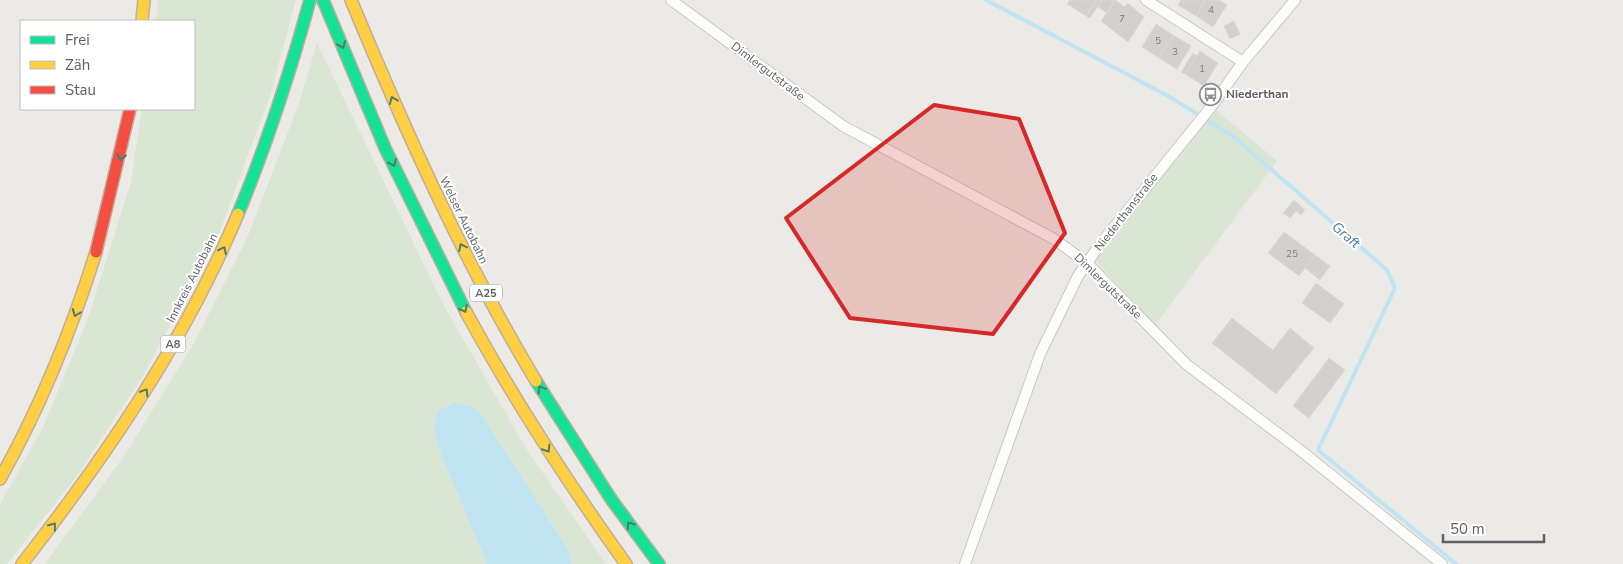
<svg xmlns="http://www.w3.org/2000/svg" width="1623" height="564" viewBox="0 0 1623 564" font-family="'Nunito Sans',sans-serif">
<style>
.green{fill:#d9e6d4}
.water{fill:#c0e4f2}
.lines{fill:none;stroke-linecap:round;stroke-linejoin:round}
.stream{stroke:#c0e4f2;stroke-width:4}
.building{fill:#d3d1d0;stroke:#dbd9d6}
.street-casing{stroke:#c8c8c7;stroke-width:12}
.fast-casing{stroke:#c0ae98;stroke-width:14}
.slow-casing{stroke:#c0ae98;stroke-width:14}
.jam-casing{stroke:#c0ae98;stroke-width:14}
.street{stroke:#fcfcfb;stroke-width:10}
.fast{stroke:#16e098;stroke-width:11}
.slow{stroke:#ffcf43;stroke-width:11}
.jam{stroke:#f24e42;stroke-width:11}
.oneway{stroke:#4f7a6e}
.marked{fill:#d62828;fill-opacity:0.2;stroke:#d62828;stroke-width:4;stroke-linejoin:round}
.labels{text-anchor:middle;dominant-baseline:central;stroke-width:4;stroke-linejoin:round;paint-order:stroke}
.number-label{font-size:10px;fill:#7c7e80}
.shield{fill:#fff;stroke:#8e9092;stroke-width:1}
.shield-label{font-size:11px;font-weight:bold;fill:#5d6164}
.street-label{font-size:12px;fill:#5d6164;stroke:#fff}
.poi-label{font-size:12px;font-weight:bold;fill:#5d6164;stroke:#fff;text-anchor:start}
.water-label{font-size:14px;font-style:italic;fill:#447897;stroke:#fff}
</style>
<rect width="100%" height="100%" fill="#eceae7"/>
<path class="green" d="M158 0H296L270 96 217 239 141 379 74 480 7 564H0V504L43 427 88 318 131 182 142 109H194V21H156Z
M317 43 443 304 527 450 606 564H571L568 549 481 414 443 459 487 564H45L124 456 193 345 247 238 298 106Z
M1215 109 1277 161 1155 325 1095 260Z"/>
<path class="water" d="M454 403 471 406 481 414 568 549 571 564H487L443 459 434 431 438 411Z"/>
<g class="lines">
<path class="stream" d="M986 0 1170 97 1234 137 1387 270 1395 288 1318 450 1456 564"/>
</g>
<path class="building" d="M1070 0H1096L1086 16 1067 4Z
M1096 0H1102L1090 18 1086 16Z
M1102 0H1115L1107 13 1098 7Z
M1115 0 1125 7 1128 3 1144 17 1128 42 1101 21Z
M1181 0H1205L1196 16 1178 5Z
M1205 0H1219L1227 5 1213 27 1196 16Z
M1234 21 1240 34 1230 39 1224 26Z
M1156 24 1173 35 1159 58 1142 47Z
M1173 35 1191 46 1177 69 1159 58Z
M1200 51 1218 63 1204 86 1185 74Z
M1193 53 1197 56 1185 74 1181 72Z
M1294 200 1305 210 1301 215 1296 211 1290 218 1283 213Z
M1284 232 1315 255 1299 276 1268 253Z
M1315 255 1330 266 1320 280 1305 268Z
M1316 283 1344 304 1330 323 1302 303Z
M1232 318 1273 350 1290 328 1314 348 1276 394 1212 343Z
M1329 358 1345 370 1309 418 1293 406Z"/>
<g class="lines">
<defs>
<path id="street" d="M671 0 843 126 1054 239 1087 263 1186 364 1300 450 1442 564
M1146 0 1243 62
M965 564 1040 354 1078 276 1098 247 1211 107 1243 62 1295 0"/>
<path id="fast" d="M323 0 385 148 466 312
M238 214C267 144 290 73 310 0
M536 381 611 499 659 564"/>
<path id="slow" d="M351 0C405 130 463 260 536 381
M142 21 144 0
M466 312C514 400 568 483 626 564
M0 479C41 406 71 332 96 252
M22 564C106 456 185 341 238 214"/>
<path id="jam" d="M96 252 130 109"/>
</defs>
<use href="#street" class="street-casing"/>
<use href="#fast" class="fast-casing"/>
<use href="#slow" class="slow-casing"/>
<use href="#jam" class="jam-casing"/>
<use href="#street" class="street"/>
<use href="#fast" class="fast"/>
<use href="#slow" class="slow"/>
<use href="#jam" class="jam"/>
</g>
<defs><path id="oneway-chevron" d="M-2-3.5L2.5 0L-2 3.5" fill="none" stroke-width="1.6" stroke-linecap="round" stroke-linejoin="round" transform="scale(1.25)"/></defs>
<g class="oneway">
<use href="#oneway-chevron" transform="translate(342 45) rotate(68)"/>
<use href="#oneway-chevron" transform="translate(393 100) rotate(-113)"/>
<use href="#oneway-chevron" transform="translate(121 157) rotate(101)"/>
<use href="#oneway-chevron" transform="translate(393 163) rotate(66)"/>
<use href="#oneway-chevron" transform="translate(462 247) rotate(-116)"/>
<use href="#oneway-chevron" transform="translate(223 250) rotate(-64)"/>
<use href="#oneway-chevron" transform="translate(464 309) rotate(62)"/>
<use href="#oneway-chevron" transform="translate(76 313) rotate(111)"/>
<use href="#oneway-chevron" transform="translate(541 389) rotate(-121)"/>
<use href="#oneway-chevron" transform="translate(145 392) rotate(-58)"/>
<use href="#oneway-chevron" transform="translate(547 449) rotate(58)"/>
<use href="#oneway-chevron" transform="translate(630 525) rotate(-125)"/>
<use href="#oneway-chevron" transform="translate(53 526) rotate(-52)"/>
</g>
<path class="marked" d="M934 105 1019 119 1065 233 993 334 850 318 786 218Z"/>
<defs>
<symbol id="bus-ring" viewBox="-11 -11 22 22"><circle r="9.5" fill="#fff" stroke="#8f9192" stroke-width="1.5"/><path d="M-5-6H5V4H4V6H2V4H-2V6H-4V4H-5ZM-3.5-4V0h7V-4ZM-3.5 1.2v1.5H-2V1.2ZM2 1.2v1.5H3.5V1.2Z" fill="#8f9192"/></symbol>
</defs>
<g fill-rule="evenodd">
<use href="#bus-ring" x="1198" y="82" width="25" height="25"/>
</g>
<g class="labels">
<g class="number-label">
<text x="1211" y="10">4</text>
<text x="1122" y="19">7</text>
<text x="1158" y="41">5</text>
<text x="1175" y="52">3</text>
<text x="1202" y="69">1</text>
<text x="1292" y="254">25</text>
</g>
<g class="shield">
<rect x="470" y="284.5" width="32" height="17" rx="4"/>
<rect x="160.5" y="335.5" width="25" height="17" rx="4"/>
</g>
<g class="shield-label">
<text x="486" y="293">A25</text>
<text x="173" y="344">A8</text>
</g>
<g class="street-label">
<text transform="translate(768 71) rotate(37)">Dimlergutstraße</text>
<text transform="translate(1126 212) rotate(-52)">Niederthanstraße</text>
<text transform="translate(464 220) rotate(64)">Welser Autobahn</text>
<text transform="translate(192 278) rotate(-63)">Innkreis Autobahn</text>
<text transform="translate(1108 286) rotate(44)">Dimlergutstraße</text>
</g>
<g class="poi-label">
<text x="1226" y="94">Niederthan</text>
</g>
<g class="water-label">
<text transform="translate(1346 235) rotate(41)">Graft</text>
</g>
</g>
<rect x="20" y="20" width="175" height="90" fill="#ffffff" stroke="#bec0c1"/>
<rect x="30" y="36" width="25" height="8" fill="#16e098" stroke="#bec0c1"/>
<text x="65" y="45" font-size="15" fill="#5d6164">Frei</text>
<rect x="30" y="61" width="25" height="8" fill="#ffcf43" stroke="#bec0c1"/>
<text x="65" y="70" font-size="15" fill="#5d6164">Zäh</text>
<rect x="30" y="86" width="25" height="8" fill="#f24e42" stroke="#bec0c1"/>
<text x="65" y="95" font-size="15" fill="#5d6164">Stau</text>
<path d="M1443 534v8h101v-8" fill="none" stroke="#5d6164" stroke-width="2.5"/>
<text x="1450" y="534" font-size="15" fill="#5d6164" stroke="#ffffff" stroke-width="4" paint-order="stroke">50 m</text>
</svg>
